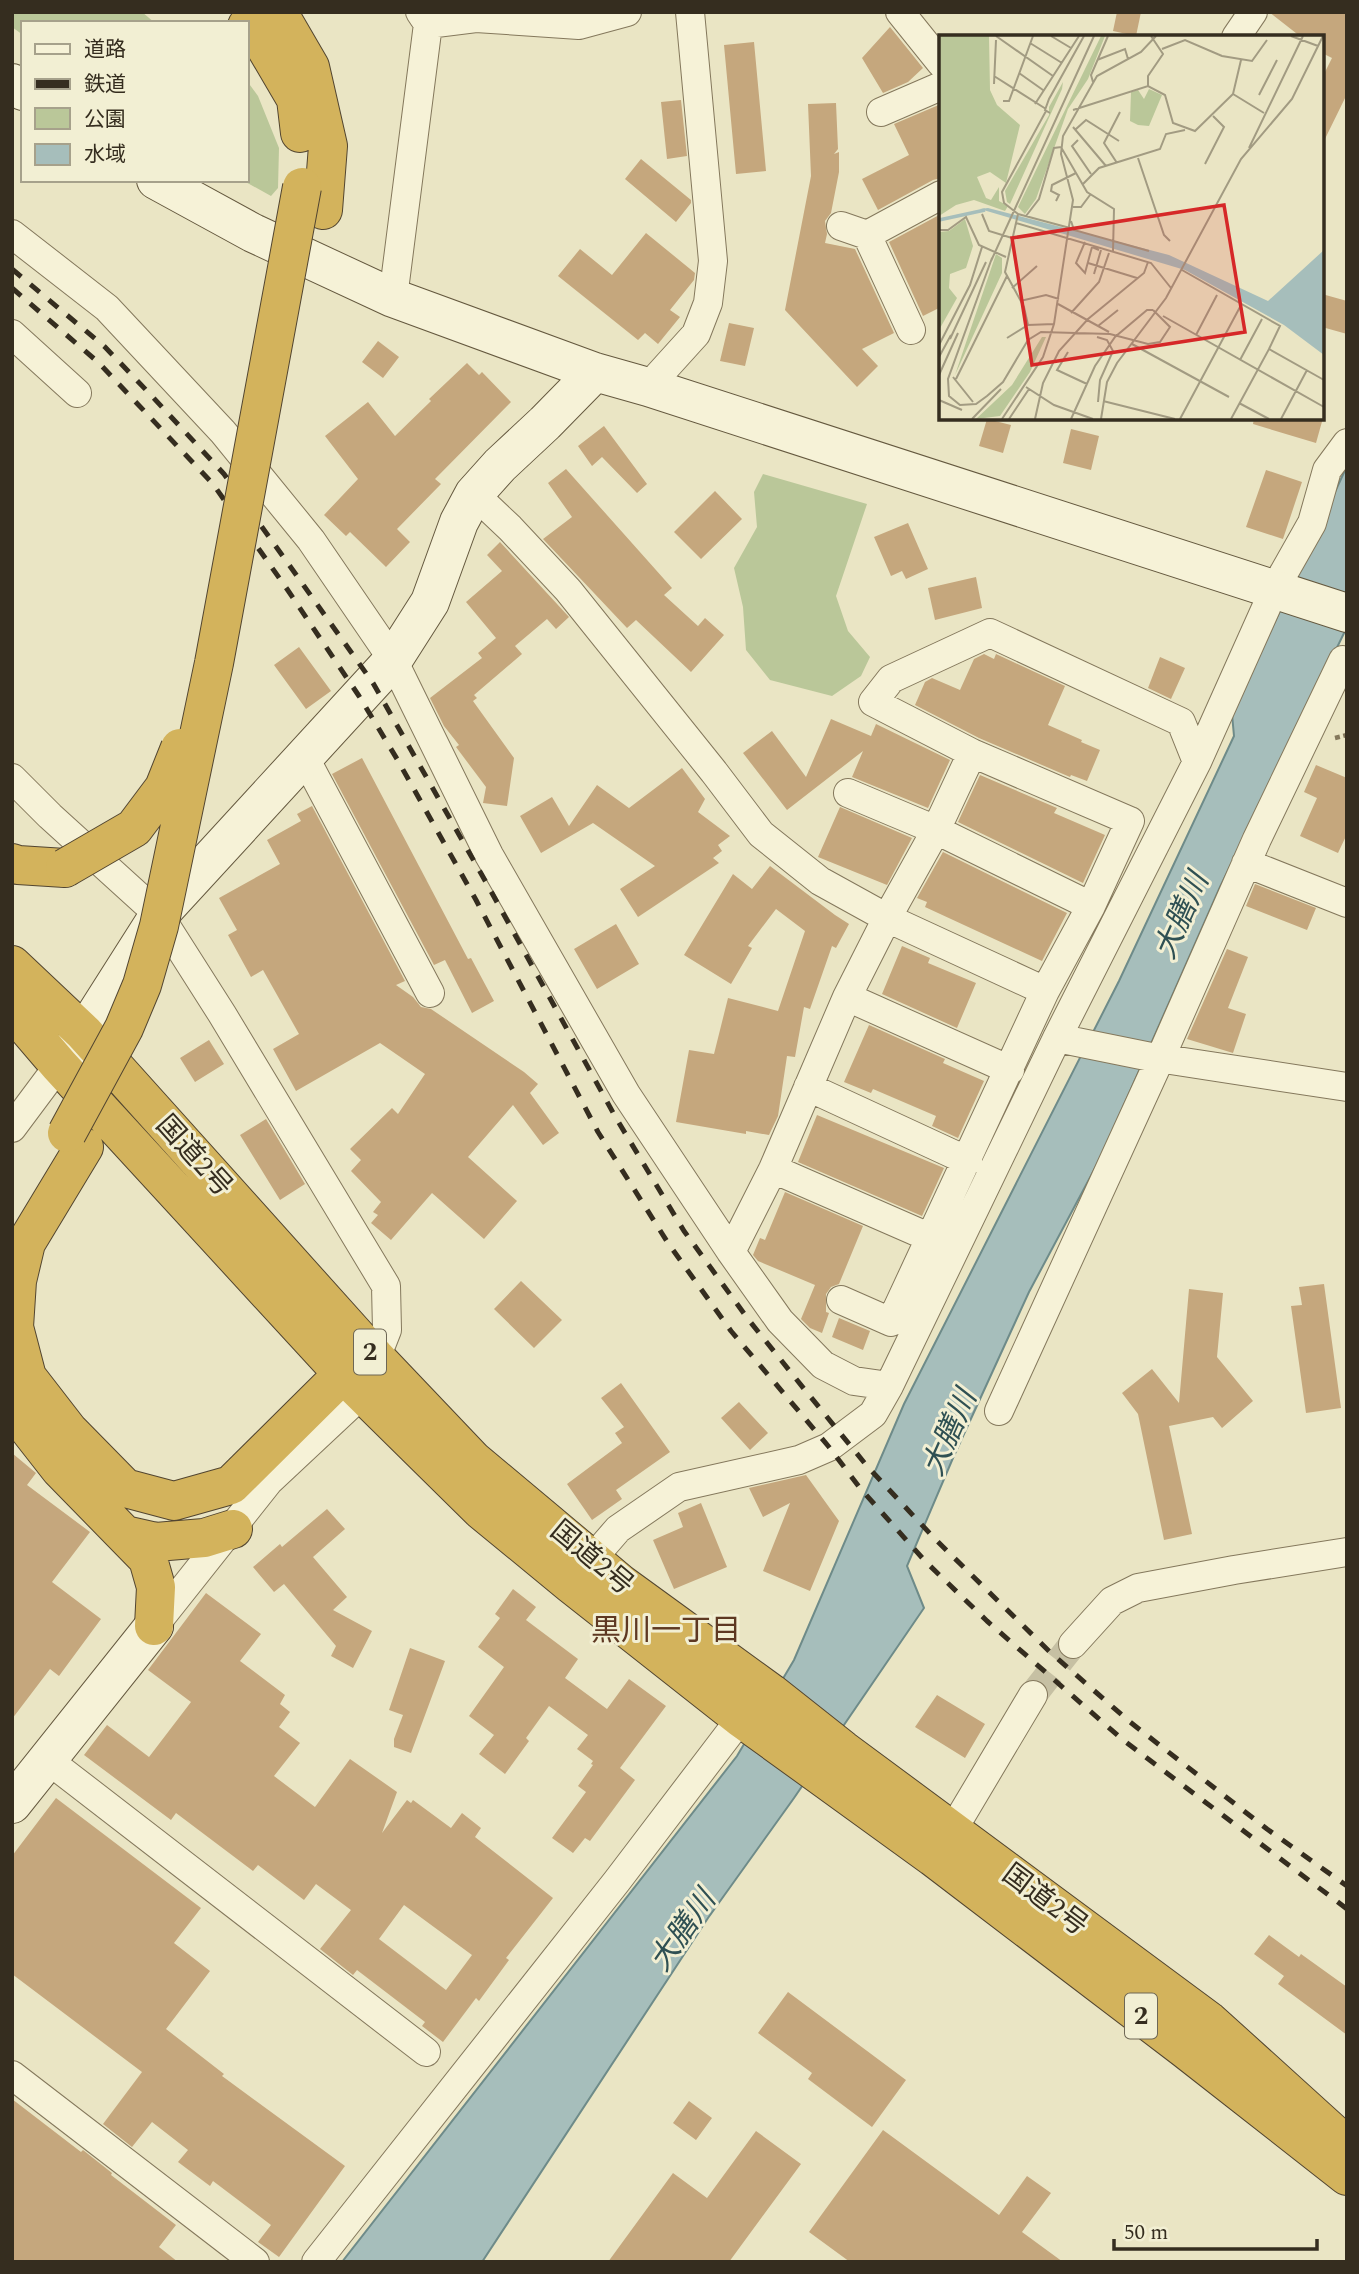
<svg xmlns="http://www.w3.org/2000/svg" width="1359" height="2274" viewBox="0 0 1359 2274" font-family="Spectral,'Noto Sans JP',serif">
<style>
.green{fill:#bac799}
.water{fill:#a6bebb;stroke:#6e8b89;stroke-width:2}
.building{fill:#c5a77d;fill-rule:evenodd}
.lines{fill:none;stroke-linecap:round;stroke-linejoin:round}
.street-tunnel{stroke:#c6c0a3;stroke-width:28;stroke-dasharray:28 14;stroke-linecap:butt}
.street-casing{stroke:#84785c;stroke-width:30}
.secondary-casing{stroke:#65593f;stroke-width:40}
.highway-casing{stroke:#524530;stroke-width:40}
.path{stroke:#84785c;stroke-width:4.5;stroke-dasharray:5 3.5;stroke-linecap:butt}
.street{stroke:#f6f2d7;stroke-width:28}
.secondary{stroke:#f6f2d7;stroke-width:38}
.highway{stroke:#d3b35c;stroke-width:38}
.rail{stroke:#352d1f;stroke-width:5;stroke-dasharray:12 12;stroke-linecap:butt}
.highway-bridge-casing{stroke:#524530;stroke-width:40;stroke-linecap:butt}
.highway-bridge{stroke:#d3b35c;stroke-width:38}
.labels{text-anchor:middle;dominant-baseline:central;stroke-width:6;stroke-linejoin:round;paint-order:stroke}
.shield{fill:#f2efd3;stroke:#6e6755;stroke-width:2}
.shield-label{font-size:26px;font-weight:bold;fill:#352d1f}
.street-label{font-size:28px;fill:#352d1f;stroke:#f2efd3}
.water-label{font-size:30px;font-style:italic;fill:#2f5053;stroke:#f2efd3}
.neighbourhood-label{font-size:30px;fill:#5e3822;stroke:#f2efd3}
.inset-river{fill:none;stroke:#a6bebb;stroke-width:3.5}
.inset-road{fill:none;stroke:#a29b82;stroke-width:2}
.view{fill:#d62828;fill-opacity:0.15;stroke:#d62828;stroke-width:3.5}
.inset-edge{fill:none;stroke:#352d1f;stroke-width:3.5}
</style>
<rect width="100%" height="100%" fill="#eae5c4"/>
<path class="green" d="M12 12H142L155 23H23V35L12 27Z
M247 81 258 96 279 148 278 188 271 196 242 180H247Z
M763 474 867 504 836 596 848 631 870 657 861 676 832 696 770 680 746 650 743 607 734 568 757 527 754 492Z"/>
<path class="water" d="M1347 466V627L1220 887 1102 1155 1029 1292 953 1458 907 1566 924 1608 794 1798 708 1918 482 2262H342L737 1756 794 1660 904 1404 1119 981 1234 736 1232 714Z"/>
<path class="building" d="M1117 12H1141L1136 36 1113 31Z
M1269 12H1347V94L1322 145V78L1332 58 1322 53V37H1301Z
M890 27 923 68 908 82 883 93 862 58Z
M754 42 766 171 736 174 724 45Z
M681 100 687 156 667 159 661 102Z
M836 103 838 149 834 154 839 152V172L831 213 825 221 827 234 825 243 855 249 894 333 862 349 878 366 857 387 785 310 811 176 808 104Z
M941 104V178L933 180 878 210 862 179 909 155 894 124Z
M641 159 691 200V203L676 222 625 179Z
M941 214V307L923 316 889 242Z
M646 233 695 273 694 280 670 310 680 317 658 344 645 333 638 340 558 276 580 249 612 275Z
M1322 294 1347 301V334L1322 327Z
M729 323 754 328 745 366 720 361Z
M378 341 399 357 383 378 362 362Z
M467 363 479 375 482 372 511 402 435 479 441 484 397 529 410 542 386 567 350 532 346 536 324 515 358 479 325 436 368 402 395 436 431 401 429 399Z
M1254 418H1323L1316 443 1253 424Z
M987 419 1011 425 1003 453 979 446Z
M604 426 647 484 637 493 602 457 592 466 578 446Z
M1071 429 1099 436 1091 470 1063 463Z
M566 469 672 588 664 595 698 626 705 618 724 635 691 672 636 620 627 628 543 539 572 517 548 483Z
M1266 470 1302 482 1283 539 1246 527Z
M715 491 742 519 701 559 674 532Z
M908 523 928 569 906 579 902 571 891 576 874 537Z
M500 542 569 617 556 629 547 619 515 646 522 654 474 695 477 698 473 701 514 758 507 806 483 803 486 787 456 747 459 745 444 726 430 698 482 658 478 653 496 638 466 602 502 571 487 555Z
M976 577 982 608 935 620 928 588Z
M299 647 331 691 306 709 274 665Z
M984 654 994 659 996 654 1065 686 1048 725 1082 740 1081 742 1100 750 1087 781 1071 775 1070 777 979 738 915 705 925 682 932 678 960 690 974 659Z
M1160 657 1185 668 1171 699 1148 688Z
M831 719 871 736 876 724 950 760 928 808 852 777 863 751 787 810 743 753 772 731 806 777Z
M362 758 468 959 471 958 494 1001 472 1013 445 960 434 965 332 774Z
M1316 765 1347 778V834L1338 853 1300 836 1317 798 1304 792Z
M682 768 705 799 698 812 730 836 718 845 722 851 713 858 719 863 638 917 620 889 655 866 593 823 541 853 520 816 552 797 569 826 597 785 629 808Z
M980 775 1057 808 1054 813 1105 835 1083 883 958 822Z
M312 806 405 981 396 985 413 997 421 1007 431 1009 524 1072 538 1084 530 1093 559 1133 543 1145 513 1105 468 1157 517 1201 484 1239 432 1193 391 1240 371 1223 378 1215 373 1212 381 1202 351 1171 361 1160 350 1149 392 1108 398 1114 425 1074 380 1043 296 1091 273 1049 299 1034 263 970 251 977 228 935 237 930 219 898 280 864 267 840 301 821 297 814Z
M840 807 912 838 887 885 818 857Z
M943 852 1067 913 1042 961 925 907 927 902 917 898Z
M770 866 835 915 849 924 836 948 832 946 810 1009 804 1007 795 1057 787 1056 778 1116 769 1135 746 1131V1134L676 1122 689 1050 714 1054 728 998 778 1011 805 931 776 909 748 946 752 948 731 984 684 955 733 874 752 889Z
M1255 884 1316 908 1307 930 1246 906Z
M616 924 639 964 597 989 574 949Z
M902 946 930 958 928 963 976 983 957 1028 882 994Z
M1227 949 1248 957 1228 1008 1246 1014 1233 1053 1187 1039Z
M869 1025 945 1059 943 1063 984 1081 958 1138 932 1126 936 1116 873 1089 871 1093 844 1082Z
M209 1040 224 1064 195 1082 180 1058Z
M817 1115 944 1168 922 1216 798 1162Z
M266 1119 305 1184 280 1200 240 1135Z
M785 1192 863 1226 839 1284 831 1287 826 1294V1312L829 1313 822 1333 810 1328 801 1319 815 1285 758 1261 753 1255 760 1238 765 1240Z
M521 1281 562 1320 534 1348 494 1309Z
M1324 1284 1341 1408 1306 1413 1291 1306 1302 1305 1299 1287Z
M1189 1289 1223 1293 1217 1357 1253 1401 1222 1428 1213 1417 1169 1426 1192 1534 1164 1540 1138 1414 1122 1393 1152 1369 1179 1403Z
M839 1318 870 1331 863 1350 832 1337Z
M621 1383 670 1452 616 1490 622 1499 592 1520 567 1484 622 1443 615 1433 624 1427 601 1398Z
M739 1402 768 1433 750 1450 721 1418Z
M12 1453 36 1473 27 1485 90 1532 52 1582 101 1619 59 1676 50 1669 12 1719Z
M806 1475 839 1521 810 1591 763 1571 790 1503 763 1517 749 1488Z
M701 1503 727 1567 674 1589 653 1540 683 1527 678 1513Z
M327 1509 345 1529 313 1557 347 1597 333 1610 372 1631 353 1668 331 1656 336 1646 284 1584 274 1592 253 1567 280 1544 282 1547Z
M513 1589 536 1607 526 1620 578 1659 565 1678 607 1709 629 1679 666 1706 620 1768 635 1780 590 1841 585 1838 573 1853 552 1838 586 1792 578 1786 593 1765 591 1764 593 1761 577 1749 588 1735 549 1706 526 1738 529 1741 505 1774 479 1754 494 1735 469 1716 504 1667 478 1647 500 1618 495 1614Z
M206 1593 261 1634 240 1661 285 1695 280 1704 290 1712 279 1727 300 1743 274 1776 315 1807 350 1759 397 1792 382 1833 407 1800 411 1803 413 1800 451 1828 462 1813 481 1828 475 1837 553 1898 506 1958 509 1960 479 2001 476 1998 443 2042 422 2026 425 2022 357 1970 353 1975 320 1949 351 1910 316 1884 304 1900 258 1865 253 1871 176 1813 171 1820 84 1755 107 1725 149 1757 191 1702 148 1670ZM404 1905 472 1955 446 1990 379 1939Z
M410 1648 445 1661 411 1753 394 1747V1739L403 1715 389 1710Z
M937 1695 985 1724 965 1758 915 1727Z
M56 1798 201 1908 174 1943 210 1971 166 2029 224 2074 222 2076 345 2166 279 2257 258 2242 271 2225 213 2181 210 2186 178 2162 188 2150 152 2122 132 2147 103 2124 142 2072 12 1974V1856Z
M1269 1935 1299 1957 1301 1954 1347 1987V2035L1278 1984 1284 1976 1254 1954Z
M788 1992 906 2080 872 2127 808 2079 812 2073 758 2033Z
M12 2099 81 2152 83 2150 112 2173 111 2175 176 2225 159 2247 178 2262H12Z
M689 2101 712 2118 696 2140 673 2123Z
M883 2130 999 2215 1027 2176 1051 2193 1022 2232 1063 2262H850L809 2232Z
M756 2131 801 2164 729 2262H608L673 2173 707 2198Z"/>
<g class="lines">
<path class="street-tunnel" d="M1033 1695 1073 1644"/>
<defs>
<path id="street" d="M900 12 941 63
M428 24 476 18 579 25 627 12
M1236 37 1253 12
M881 112 941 86
M841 226 867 235 941 195
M12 234 107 308 223 432 311 540 393 660 489 855 626 1094 731 1252 780 1321 823 1365 854 1381 889 1386
M867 235 911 330
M393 298 428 24 420 12
M12 334 77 393
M648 387 696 334 708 303 713 261 690 12
M474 494 510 528 568 590 714 772 761 834 820 881 887 918 1045 991
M305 758 430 993
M12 778 50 816 159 915 222 1014 386 1286 387 1330 362 1394 269 1481 154 1626
M848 793 936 830 1091 906
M1246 863 1347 903
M847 997 1010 1070
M1057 1038 1151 1057 1347 1087
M808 1087 968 1161
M12 1128 59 1065
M773 1169 931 1238
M731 1252 773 1169 847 997 887 918 936 830 972 753
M841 1300 891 1322 1045 991 1091 906 1130 821 972 753 873 702 891 679 990 633 1181 722 1197 762
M999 1411 1160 1059 1257 839 1343 660 1347 661
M579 1574 618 1529 679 1487 799 1460 829 1447 873 1414 889 1386 1057 1038 1197 762 1274 590 1312 523 1327 470 1347 443
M1073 1644 1112 1601 1138 1588 1234 1570 1347 1552
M48 1760 426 2052
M941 1846 952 1831 1033 1695
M12 2075 255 2262
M316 2262 617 1881 741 1718"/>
<path id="secondary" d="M12 83 23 91
M156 180 253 233 393 298 595 372 648 387 1347 613
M64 1059 84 1033 159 915 393 660 430 602 459 522 474 494 500 465 545 423 595 372
M12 1804 154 1626"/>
<path id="highway" d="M278 12 310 67 328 146 323 210
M247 26 256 31 296 99 300 133
M12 863 18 865 65 868
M12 965 84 1033 375 1357 473 1460 621 1584 771 1693 843 1750 1209 2021 1347 2146
M12 1010 59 1065 343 1374 481 1510 571 1584 741 1718 933 1857 1185 2049 1347 2176
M84 1147 26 1243 17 1281 14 1327 27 1377 68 1430 125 1488 174 1501 231 1485 343 1374 366 1362
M12 1405 17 1414 60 1469 148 1559 156 1587 154 1626
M125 1535 156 1542 204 1538 233 1529"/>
</defs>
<use href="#street" class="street-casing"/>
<use href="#secondary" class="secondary-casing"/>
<use href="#highway" class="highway-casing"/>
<path class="path" d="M1335 738 1347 735"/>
<use href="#street" class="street"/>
<use href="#secondary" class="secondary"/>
<use href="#highway" class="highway"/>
<path class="rail" d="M12 269 105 347 149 393 224 474 292 569 373 683 487 884 616 1118 684 1231 748 1319 805 1390 867 1466 935 1539 1051 1653 1130 1722 1267 1829 1347 1886
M12 288 99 363 213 484 287 589 359 696 397 759 476 900 598 1132 668 1243 731 1331 829 1447 860 1488 925 1561 987 1621 1123 1740 1347 1909"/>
<defs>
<path id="highway-bridge" d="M65 868 134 828 164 788 180 748
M67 1133 124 1028 142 985 159 926 214 663 302 187"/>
</defs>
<use href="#highway-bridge" class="highway-bridge-casing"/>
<use href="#highway-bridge" class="highway-bridge"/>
</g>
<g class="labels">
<g class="shield">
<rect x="354" y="1329.5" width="32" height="45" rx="5"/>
<rect x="1125" y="1993.5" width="32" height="45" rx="5"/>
</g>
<g class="shield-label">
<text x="370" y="1352">2</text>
<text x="1141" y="2016">2</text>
</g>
<g class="street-label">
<text transform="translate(194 1156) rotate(48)">国道2号</text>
<text transform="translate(592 1558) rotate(40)">国道2号</text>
<text transform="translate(1045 1900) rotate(37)">国道2号</text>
</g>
<g class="water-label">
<text transform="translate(1182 916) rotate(-66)">大膳川</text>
<text transform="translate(950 1433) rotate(-66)">大膳川</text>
<text transform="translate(683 1931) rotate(-55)">大膳川</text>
</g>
<g class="neighbourhood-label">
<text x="666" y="1631">黒川一丁目</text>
</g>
</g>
<g transform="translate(939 35)">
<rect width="385" height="385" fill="#eae5c4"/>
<path d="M0 1H50L51 55 58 70 81 90 67 148 51 137 38 142 47 163 52 165 60 152V166L69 171 66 176 35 165 17 170 0 181ZM162 1H166L149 44 129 74 97 164 86 179 79 172ZM124 47 123 54 71 169 68 167 66 156 110 80V72ZM210 54 223 60 210 91 199 90 191 86 192 57 199 55 205 64ZM26 184 34 211 27 233 11 239 10 253 18 263 0 295V197L10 196ZM57 219 63 223V238L16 340ZM103 302H107L91 337 61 381 37 384 73 350Z" fill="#bac799"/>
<path d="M49 173 230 220 329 266 385 215V320L345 290 246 235 41 174Z" fill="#a6bebb"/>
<path class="inset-river" d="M0 185 46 175"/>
<path class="inset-road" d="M57 1 114 41M112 1 132 13M352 1 379 11M91 8 123 28M223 14 246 5 283 21 313 26 328 5M158 25 186 14 189 24M80 38 104 55M55 41 107 74M154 47 152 40 169 1M55 49 57 5M209 51V41L224 19 212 1M294 59 325 78M320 60 338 25M64 66H70L94 1M96 69 140 1M134 75 209 51 226 60 234 88 256 96 294 59 302 25M111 78 106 75 110 64 145 1M134 92 167 131M137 94 147 85 180 106M139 105 133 111 152 139M310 113 364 1M199 123 225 200 231 206M178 128 165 108 181 77M266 129 285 92 274 81M144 149 160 133 221 114 227 99 246 95M117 166 120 160 112 156 113 150 137 138M134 172H142L151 160M43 179 50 196 73 203M79 179 131 193M87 181 100 164 115 113 122 112 148 157 175 174 174 216M132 186 135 195 210 216M77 188 212 228 232 253M0 195H9L27 182 40 210 67 222M146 207 137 228 146 238 153 212 160 215M53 223 9 344 10 361 21 370 37 369 48 361 64 347 89 305 102 297 171 299 209 309 221 307 231 292 214 275M52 226 155 1M149 228 198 243M243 235 341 291 330 314M155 239 162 215M73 253 98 231M81 266 107 260 120 264M119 269 170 297M132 278 160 247 170 218M224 281 385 372M89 290 85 272 66 237 79 179 65 168 63 157 107 76M159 291 179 275M257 300 278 260M158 302 168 305 174 316 161 345 159 367M68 303 89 290 115 289M11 304 47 227M193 309 290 362M0 310 31 250 43 212M129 317 118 335 148 349M0 322 12 300M301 325 323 284M0 340 19 298M14 342 34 367M17 344 68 241M87 352 115 370 154 384M0 365 23 375M164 366 236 384M300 368 330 384M33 384 62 354M63 384 104 322 115 289 134 165 122 119 124 101 158 41 202 17 217 1M70 384 90 354M96 384 104 348 120 316 149 284 205 238 209 227M132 384 156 331 176 302 208 275H214M162 384 168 347 178 328 227 263 302 124 353 64 384 1M241 384 301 272M292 384 330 314 385 345M342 384 368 335"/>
<path class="view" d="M285 170 306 297 93 330 73 203Z"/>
<rect width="385" height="385" class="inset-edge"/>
</g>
<rect width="1359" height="2274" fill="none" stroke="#352d1f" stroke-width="28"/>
<rect x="21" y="21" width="228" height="161" fill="#f2efd3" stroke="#a6a18b" stroke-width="2"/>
<rect x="35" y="44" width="35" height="10" fill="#f6f2d7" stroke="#a6a18b" stroke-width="2"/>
<text x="84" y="56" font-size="21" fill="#352d1f">道路</text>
<rect x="35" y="79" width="35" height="10" fill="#352d1f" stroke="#a6a18b" stroke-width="2"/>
<text x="84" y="91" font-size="21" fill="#352d1f">鉄道</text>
<rect x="35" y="108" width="35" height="21" fill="#bac799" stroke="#a6a18b" stroke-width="2"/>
<text x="84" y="126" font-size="21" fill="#352d1f">公園</text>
<rect x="35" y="144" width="35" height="21" fill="#a6bebb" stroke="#a6a18b" stroke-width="2"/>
<text x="84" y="161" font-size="21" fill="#352d1f">水域</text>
<path d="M1114 2239v10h203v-10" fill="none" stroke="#352d1f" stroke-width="3.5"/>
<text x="1124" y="2239" font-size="21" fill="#352d1f" stroke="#f2efd3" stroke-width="5" paint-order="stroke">50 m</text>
</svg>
